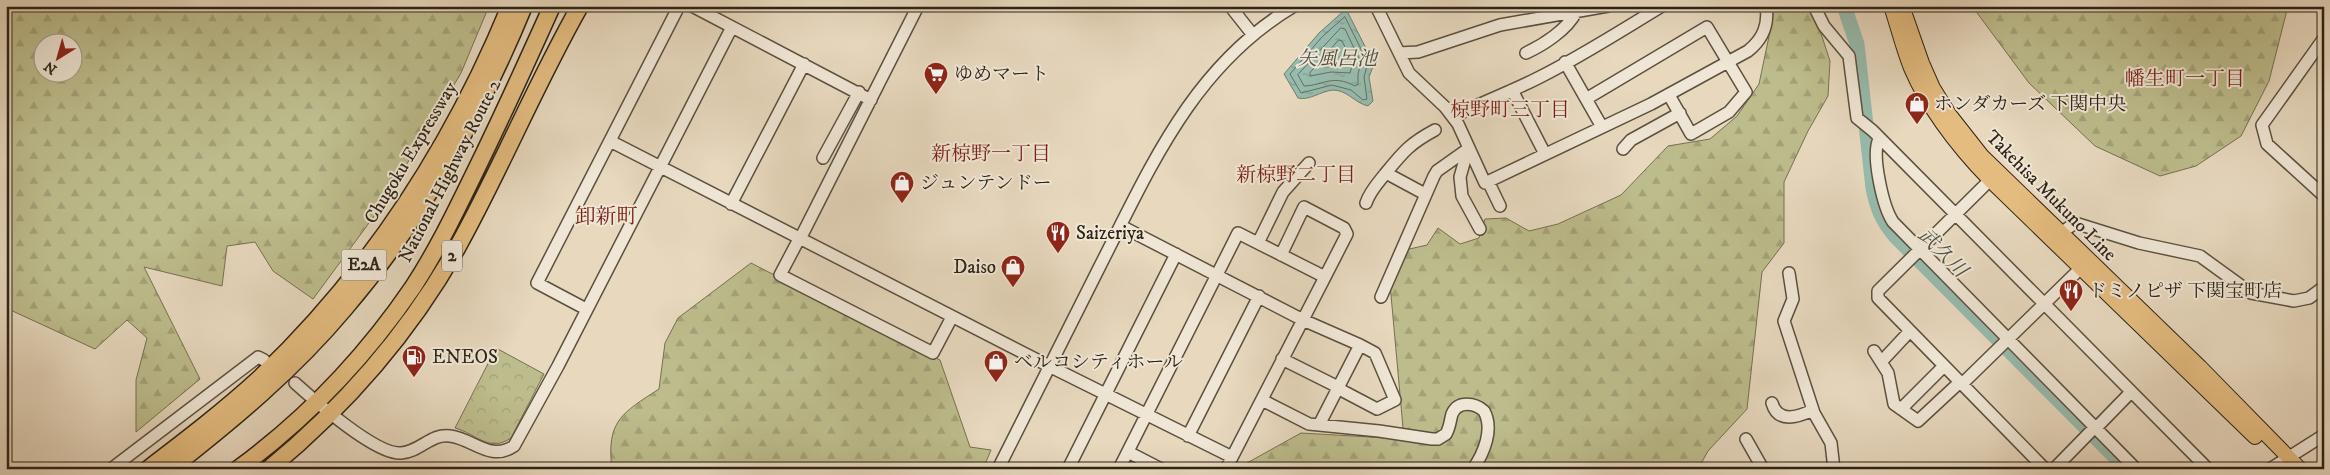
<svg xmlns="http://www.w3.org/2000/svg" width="2330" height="475" viewBox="0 0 2330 475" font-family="'IM FELL DW Pica','Noto Serif JP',serif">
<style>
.forest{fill:url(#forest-firs);stroke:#757051;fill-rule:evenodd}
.park{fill:url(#park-crowns);stroke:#757051}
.water{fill:url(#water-ripples);stroke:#6d7e71}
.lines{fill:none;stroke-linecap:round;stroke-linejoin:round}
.shore{stroke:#626f62;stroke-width:1}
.river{stroke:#97bbad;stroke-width:15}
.minor-casing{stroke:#5c5040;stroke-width:14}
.major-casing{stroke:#2d2316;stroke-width:16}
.highway-casing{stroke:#2d2316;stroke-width:19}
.minor{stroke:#efe6d5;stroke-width:11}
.major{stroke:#e4bc7f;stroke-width:14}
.highway{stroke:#e4bc7f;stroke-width:16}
.labels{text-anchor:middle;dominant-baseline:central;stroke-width:4;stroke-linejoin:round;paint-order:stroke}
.shield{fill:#efe6d5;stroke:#675e4f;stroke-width:1}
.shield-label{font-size:18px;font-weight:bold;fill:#2d2316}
.poi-label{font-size:19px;fill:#2d2316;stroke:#efe6d5;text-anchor:start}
.street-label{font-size:19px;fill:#2d2316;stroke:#efe6d5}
.water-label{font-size:20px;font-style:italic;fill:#4d5143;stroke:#efe6d5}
.neighbourhood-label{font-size:20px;fill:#7a1f14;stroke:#efe6d5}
.quarter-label{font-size:21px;fill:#7a1f14;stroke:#efe6d5}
</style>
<defs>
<pattern id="forest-firs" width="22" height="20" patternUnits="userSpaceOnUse" patternTransform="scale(1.25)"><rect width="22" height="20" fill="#bdbc8c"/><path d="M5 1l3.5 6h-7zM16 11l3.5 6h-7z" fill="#a3a178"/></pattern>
<pattern id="park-crowns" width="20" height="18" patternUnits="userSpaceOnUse" patternTransform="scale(1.25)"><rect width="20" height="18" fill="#bdbc8c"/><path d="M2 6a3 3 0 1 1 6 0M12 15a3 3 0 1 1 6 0" fill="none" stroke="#a3a178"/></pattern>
<pattern id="water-ripples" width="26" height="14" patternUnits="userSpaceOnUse" patternTransform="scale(1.25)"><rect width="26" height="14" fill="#97bbad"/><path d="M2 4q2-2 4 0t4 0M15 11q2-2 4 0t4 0" fill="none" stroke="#82a094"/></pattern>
</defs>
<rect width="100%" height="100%" fill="#e7d8be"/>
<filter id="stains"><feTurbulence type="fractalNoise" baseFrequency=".004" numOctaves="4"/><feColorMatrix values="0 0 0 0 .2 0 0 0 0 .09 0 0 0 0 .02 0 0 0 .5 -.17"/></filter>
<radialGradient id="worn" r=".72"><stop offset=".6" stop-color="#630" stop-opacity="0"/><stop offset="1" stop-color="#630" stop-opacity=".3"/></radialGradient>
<path class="forest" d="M6 6H489L461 73 383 204 313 299 273 271 255 242 227 246 222 286 144 267 200 379 136 432V380L147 338 127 320 95 349 6 308ZM42 42H72V72H42Z
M1771 6H1812L1830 61 1828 96 1808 131 1784 182V243L1762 272 1747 409 1708 451 1698 469H1243L1247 463 1301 433 1404 439 1390 284 1405 250 1427 245 1438 228 1460 244 1479 238 1485 219 1506 218 1529 231 1558 224 1621 195 1668 146 1710 139 1737 116 1759 84 1772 22Z
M1972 6H2288L2269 81 2241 136 2196 166 2160 176 2095 146 2029 83Z
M751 263 940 360 970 447 991 450 983 469H612C606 421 622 413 659 389L665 343 678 318Z"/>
<path class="park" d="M496 348 544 374 511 438C489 453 477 434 455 428Z"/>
<path class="water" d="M1346 9 1374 64 1369 77 1373 101 1368 106C1355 103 1347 90 1333 90 1321 91 1309 101 1298 98L1284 74 1319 33Z"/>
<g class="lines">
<path class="shore" d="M1345 17 1368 63 1364 77 1367 99 1363 100 1351 90 1332 85 1301 93 1290 74 1322 37Z
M1341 28 1345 29 1361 63 1358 74V84L1355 86C1332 74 1325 85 1304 86L1298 75Z
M1339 40 1342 41 1353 63 1350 73 1331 72 1310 76V73Z"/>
<path class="river" d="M1844 6 1857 44 1873 188C1877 208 1882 221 1896 237L2127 469"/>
<defs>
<path id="minor" d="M692 6 871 100
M1230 6 1253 35
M1376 6 1409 73 1445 107 1458 124 1485 183 1651 104 1748 51C1763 39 1769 25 1766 6
M1814 6 1824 26 1849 56 1857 118 1873 131 2208 469
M2324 38 2262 125 2267 144 2324 196
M1399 53 1418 52 1500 25 1608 6
M1526 53C1543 45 1567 30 1576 12
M1565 62 1602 127
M1512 90 1545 154
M1586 99 1707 27 1746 92 1729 112 1691 134 1669 95
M1453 117C1482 102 1511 92 1540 77 1582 56 1622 30 1662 6
M1879 139C1871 155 1883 207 1893 222L2136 469
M610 141 1049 366 1232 457
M1468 149 1460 177 1462 196 1480 229
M1623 149 1631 140 1680 113
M823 158 859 92
M1386 173 1425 194
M1990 180 1878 291V298L2045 469
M1488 181 1500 206
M1366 203C1370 191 1378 183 1385 174 1403 152 1409 144 1435 130
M731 204 804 64
M1121 226 1303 320 1360 345 1319 425
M2061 233 2075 223 2139 243 2200 256 2251 293 2294 301 2309 298 2324 287
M799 239 780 275 933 353 952 317
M800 239 918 6
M1258 243 1283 192 1309 163
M1281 255 1304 207 1344 228 1347 234 1325 277
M1789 273 1793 299 1784 321 1814 413 1831 443 1834 469
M1381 297 1434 176 1437 171 1468 149
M586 309 537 283 679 6
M1874 351 1888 373 1894 404 1918 421 1960 382
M1282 359 1340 388
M1882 361 1910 331
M295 383C315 401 376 455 401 453 420 452 431 433 450 436 474 439 490 462 514 446L558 366 732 27
M1962 384 2086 263
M1339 389 1377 409 1395 400 1375 353 1360 345
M1262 400 1309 424 1379 431 1432 439H1438L1446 434C1450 427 1450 421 1452 414 1458 400 1475 403 1484 411 1494 429 1484 453 1473 469
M1772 403C1778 424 1798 417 1813 410
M1901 409 1944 366
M2096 428 2131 392
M1188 436 1259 296
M1746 439 1763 469
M1128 452 1161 469
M111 469 258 357 264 360
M998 469C1032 401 1066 334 1100 266 1151 166 1193 66 1294 6
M1068 469 1176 254
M1119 469 1238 233 1325 277 1226 469
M2054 469 2095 427
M2270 469 2324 435"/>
<path id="major" d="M1891 6C1898 27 1903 48 1911 68 1929 110 1958 147 1990 180L2255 437
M1902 6 1922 63 1933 88 1949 114 1982 156 2200 367 2300 469"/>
<path id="highway" d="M148 469C186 440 224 411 260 378 370 273 452 147 510 6
M170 469C233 420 294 369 345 308 422 218 479 115 524 6
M238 469C306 419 366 356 413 287 436 252 454 215 472 178 500 121 526 64 552 6
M269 469C344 407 409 333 457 248 501 169 535 85 580 6"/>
</defs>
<use href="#minor" class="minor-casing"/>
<use href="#major" class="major-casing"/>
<use href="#highway" class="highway-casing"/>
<use href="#minor" class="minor"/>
<use href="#major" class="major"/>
<use href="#highway" class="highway"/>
</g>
<defs>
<symbol id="supermarket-pin" viewBox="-11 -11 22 30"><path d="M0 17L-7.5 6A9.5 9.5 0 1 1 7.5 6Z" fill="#8f2418" stroke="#efe6d5"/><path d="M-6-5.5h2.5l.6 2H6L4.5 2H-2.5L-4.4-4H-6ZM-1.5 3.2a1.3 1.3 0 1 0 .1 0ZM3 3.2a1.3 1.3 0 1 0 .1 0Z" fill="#fff"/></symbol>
<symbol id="shop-pin" viewBox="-11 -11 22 30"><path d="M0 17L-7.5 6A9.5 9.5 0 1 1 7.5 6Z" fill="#8f2418" stroke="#efe6d5"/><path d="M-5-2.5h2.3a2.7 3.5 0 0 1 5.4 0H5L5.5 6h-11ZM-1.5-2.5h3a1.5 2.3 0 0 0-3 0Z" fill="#fff"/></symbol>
<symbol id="restaurant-pin" viewBox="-11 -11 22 30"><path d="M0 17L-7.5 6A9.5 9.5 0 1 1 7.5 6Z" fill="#8f2418" stroke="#efe6d5"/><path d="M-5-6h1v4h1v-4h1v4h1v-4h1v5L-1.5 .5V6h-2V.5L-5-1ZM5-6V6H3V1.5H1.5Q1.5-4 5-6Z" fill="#fff"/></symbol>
<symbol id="fuel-pin" viewBox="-11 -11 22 30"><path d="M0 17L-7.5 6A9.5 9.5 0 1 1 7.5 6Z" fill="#8f2418" stroke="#efe6d5"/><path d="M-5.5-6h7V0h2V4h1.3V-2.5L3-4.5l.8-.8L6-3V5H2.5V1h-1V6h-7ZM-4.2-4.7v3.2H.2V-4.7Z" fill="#fff"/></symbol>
</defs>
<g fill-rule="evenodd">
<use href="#supermarket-pin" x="922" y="60" width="28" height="38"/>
<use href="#shop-pin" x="1903" y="90" width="28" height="38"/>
<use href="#shop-pin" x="888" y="169" width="28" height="38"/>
<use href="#restaurant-pin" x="1044" y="219" width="28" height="38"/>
<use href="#shop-pin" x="999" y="253" width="28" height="38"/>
<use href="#restaurant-pin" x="2057" y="277" width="28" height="38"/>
<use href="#fuel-pin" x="400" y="343" width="28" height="38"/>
<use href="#shop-pin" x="982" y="348" width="28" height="38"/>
</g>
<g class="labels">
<g class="shield">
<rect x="442" y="240.5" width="20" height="31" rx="4"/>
<rect x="341.5" y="249.5" width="45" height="31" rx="4"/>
</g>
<g class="shield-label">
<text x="452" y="256">2</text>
<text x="364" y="265">E2A</text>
</g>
<g class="poi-label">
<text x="954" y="74">ゆめマート</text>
<text x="1934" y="104">ホンダカーズ 下関中央</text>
<text x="920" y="183">ジュンテンドー</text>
<text x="1076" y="233">Saizeriya</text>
<text x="996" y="267" text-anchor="end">Daiso</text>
<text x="2088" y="291">ドミノピザ 下関宝町店</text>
<text x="432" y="357">ENEOS</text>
<text x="1014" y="362">ベルコシティホール</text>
</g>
<g class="street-label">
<text transform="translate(411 153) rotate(-59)">Chugoku Expressway</text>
<text transform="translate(450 171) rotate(-63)">National Highway Route 2</text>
<text transform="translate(2051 196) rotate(45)">Takehisa Mukuno Line</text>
</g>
<g class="water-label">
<text x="1337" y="59">矢風呂池</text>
<text transform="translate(1942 253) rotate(45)">武久川</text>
</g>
<g class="neighbourhood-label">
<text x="2185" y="79">幡生町一丁目</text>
<text x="1510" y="110">椋野町三丁目</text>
<text x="991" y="154">新椋野一丁目</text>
<text x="1296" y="175">新椋野二丁目</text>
</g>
<g class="quarter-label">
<text x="606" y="217">卸新町</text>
</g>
</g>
<rect width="2330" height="475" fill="none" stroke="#e7d8be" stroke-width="25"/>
<rect x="8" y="8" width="2315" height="460" fill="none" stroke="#2d2316" stroke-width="2.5"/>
<rect x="12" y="12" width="2305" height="450" fill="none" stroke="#2d2316"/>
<g transform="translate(58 58) rotate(217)"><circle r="24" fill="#efe6d5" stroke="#a19889"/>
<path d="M0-4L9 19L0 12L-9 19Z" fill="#8f2418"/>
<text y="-8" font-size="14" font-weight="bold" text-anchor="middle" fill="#2d2316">N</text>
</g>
<rect width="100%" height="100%" filter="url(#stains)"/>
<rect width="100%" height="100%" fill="url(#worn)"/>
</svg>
